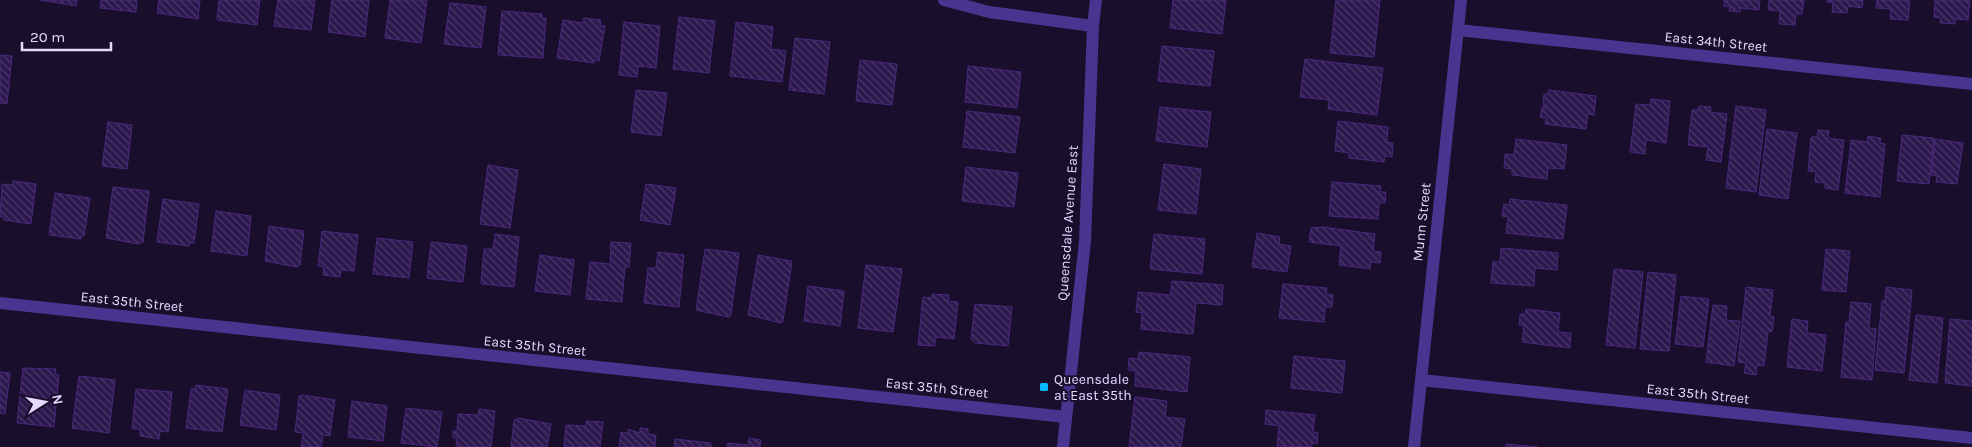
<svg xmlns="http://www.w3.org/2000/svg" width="1972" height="447" viewBox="0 0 1972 447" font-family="Karla,sans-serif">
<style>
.building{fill:url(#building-back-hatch);stroke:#49287d}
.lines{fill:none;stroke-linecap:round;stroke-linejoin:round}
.street{stroke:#49358f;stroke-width:12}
.poi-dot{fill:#05b7ff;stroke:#190e2c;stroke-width:2}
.labels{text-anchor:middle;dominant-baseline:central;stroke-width:4;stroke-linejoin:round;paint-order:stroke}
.street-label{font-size:14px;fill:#e4d9ff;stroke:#190e2c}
.poi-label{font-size:14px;fill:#e4d9ff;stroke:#190e2c;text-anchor:start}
</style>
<defs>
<pattern id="building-back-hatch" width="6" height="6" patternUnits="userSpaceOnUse" patternTransform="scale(1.25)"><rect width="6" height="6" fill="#2d184e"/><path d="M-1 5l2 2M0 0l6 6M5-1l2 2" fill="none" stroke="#4b3969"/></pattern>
</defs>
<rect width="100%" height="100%" fill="#190e2c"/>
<path class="building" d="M40 0H77L76 6Z
M101 0H137L136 12 100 8Z
M159 0H200L198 19 157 13Z
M219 0H260L257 25 217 20Z
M278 0H315L311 30 274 26Z
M332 0H369L365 37 328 32Z
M390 0H427L421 43 385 38Z
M1173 0H1226L1222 34 1170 28Z
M1336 0H1380L1374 57 1330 53Z
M1724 0H1760L1759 10 1741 8 1740 12 1729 11 1730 7 1724 6Z
M1769 0H1804L1802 14H1796L1795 25 1779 24 1780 11 1768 10Z
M1827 0H1863L1862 8 1848 6 1847 13 1832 12 1833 3 1827 2Z
M1877 0H1910L1908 20 1890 19 1891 9 1876 8Z
M1935 0H1970L1968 20 1955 19V24L1940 23 1941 18 1934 17Z
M450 3 486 7 481 48 444 44Z
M502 11 542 14V18H546L543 58 498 55Z
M679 17 715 21 709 73 673 69Z
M584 18 601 20 600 26H605L599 61 594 60V63L557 58 563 20 583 23Z
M624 22 660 26 656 68 638 66 637 77 619 75Z
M736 22 773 27 771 49 786 51 782 82 730 76Z
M795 38 830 42 824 94 789 90Z
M1162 46 1214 51 1210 86 1158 81Z
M0 55 12 56 7 104 0 103Z
M1305 59 1383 68 1377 115 1328 109 1329 100 1300 97Z
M860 60 897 64 892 105 856 101Z
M968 66 1021 72 1017 108 965 102Z
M636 90 667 93 661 136 631 132Z
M1549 90 1596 96 1594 115 1588 114 1586 129 1545 124 1546 118 1540 117 1542 107 1546 108 1543 105 1544 94H1548Z
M1651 99 1670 101 1666 143 1646 140 1645 154 1630 152 1636 104 1650 105Z
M1699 106 1711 107 1710 112 1727 114 1721 162 1706 160 1708 147 1688 145 1692 110H1698Z
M1736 106 1766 110 1756 192 1726 188Z
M1160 107 1211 112 1207 147 1156 141Z
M967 111 1020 117 1015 153 963 147Z
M1338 121 1388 127 1387 142 1393 143 1392 157 1385 156 1384 162 1349 158V153L1335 151Z
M108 122 132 125 127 169 102 166Z
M1767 129 1797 133 1788 199 1759 195Z
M1818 130 1829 131 1828 138 1844 140 1838 190 1825 188V183L1815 182 1816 172 1808 171 1811 137H1817Z
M1902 135 1934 138 1929 184 1897 181Z
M1868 136 1881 138 1880 143 1885 144 1880 197 1845 193 1851 140 1867 142Z
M1516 139 1567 145 1564 169 1548 168 1547 179 1512 175V169L1504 168 1505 154 1514 155Z
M1935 139 1963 143 1957 184 1936 182 1937 176 1931 175Z
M1164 164 1201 169 1196 214 1158 210Z
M488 165 518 170 510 228 480 224Z
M966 167 1018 173 1014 207 962 201Z
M13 181 36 184 31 224 4 220V217H0L2 184 12 185Z
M1332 182 1381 186 1380 192H1386L1385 203H1379L1378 219 1329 216Z
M646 184 676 188 670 225 640 220Z
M113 187 149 191 143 242 138 244 106 238Z
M55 193 90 198 84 236H81V239L49 235Z
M163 199 199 204 194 243 190 242 189 246 157 242Z
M1510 199 1567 205 1563 239 1506 233 1508 217 1502 216 1504 204 1509 205Z
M216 211 251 216 247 256 211 251Z
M269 226 304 231 300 265 297 267 265 261Z
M1323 227 1375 234 1373 251 1381 252 1380 263 1371 262 1370 269 1339 265 1341 246 1309 242 1311 228Z
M322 231 358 235 354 271 341 270 340 277 323 275 324 267 318 266Z
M1257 233 1280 237 1279 244 1291 246 1287 272 1252 267Z
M495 234 519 237 514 287 481 284 484 249H493Z
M1154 234 1205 239 1202 274 1150 269Z
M377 238 413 242 409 278 373 274Z
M431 242 467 246 463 282 427 278Z
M611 242 631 243 629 267H625L622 302 586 299 590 262 610 264Z
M1501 248 1558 253 1557 270 1535 268 1534 286 1491 283 1493 262H1500Z
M705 249 739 253 731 315 728 317 696 310Z
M1826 249 1850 251 1846 292 1822 290Z
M658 252 684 255 679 307 644 303 648 268H656Z
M540 255 574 260 570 295 535 291Z
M758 255 792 261 783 321 781 323 748 315Z
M866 265 902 269 893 332 858 328Z
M1614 269 1643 272 1635 348 1606 345Z
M1648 272 1676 275 1669 351 1640 349Z
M1172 281 1223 285 1222 305 1196 303 1193 334 1141 329 1142 313 1136 312 1138 292 1170 295Z
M1283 284 1327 288 1326 294 1333 295 1332 307H1325L1324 322 1279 318Z
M808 286 844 291 840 326 804 321Z
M1746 287 1773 290 1770 316 1774 317 1772 332 1768 331 1764 366 1757 365 1756 375 1744 373 1746 363 1738 362Z
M1886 287 1912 290 1904 373 1875 370 1882 301H1885Z
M932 294 949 295 948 301 958 302 954 339 935 337V346L918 345 923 297 932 298Z
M1681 296 1709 299 1703 347 1675 344Z
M1851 302 1871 304 1869 328 1876 329 1872 380 1841 377 1846 322 1849 323Z
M975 304 1012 307 1008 346 975 343 971 339Z
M1713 305 1727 306 1726 320 1740 321 1734 366 1706 362Z
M1526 309 1560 313 1558 332 1571 333 1570 348 1522 342 1524 326 1519 325 1520 314H1525Z
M1916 315 1943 318 1937 383 1909 380Z
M1792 319 1808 321 1807 333 1826 335 1822 371 1787 367Z
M1950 319 1972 321V386L1945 383Z
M1139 352 1190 357 1187 392 1135 386 1136 371 1128 370 1129 358 1138 359Z
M1294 356 1345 361 1342 393 1291 388Z
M23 368 56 369 55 374 59 375 54 427 17 423Z
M0 372 10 373 5 414 0 413Z
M79 376 115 380 109 433 72 428Z
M196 385 228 389 222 432 186 428 191 389H195Z
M136 389 172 392 168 432 160 431 159 439 140 436V429H132Z
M245 390 280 395 276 430 240 425Z
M303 395 335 400 330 436 323 435 321 447H301L303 433 295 432 299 396Z
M1135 397 1167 401 1165 417 1185 419 1181 447H1129Z
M352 401 387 406 383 441 348 437Z
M406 408 442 412 437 447 401 443Z
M479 409 495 411 491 447H456L457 438H453V431H457L458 414 478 415Z
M1266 410 1315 415 1313 432 1318 433 1317 444 1312 443V447L1277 446 1279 426 1265 424Z
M519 418 551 424 547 447H511L514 420Z
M586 421 603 422 600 447H564L566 425 586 426Z
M640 428 648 429V434L656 435 655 447H619L621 432 628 433V429L640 433Z
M749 438 761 440 760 447H727L728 443 748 445Z
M675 439 711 443V447H674Z
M1506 444 1538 447H1506Z"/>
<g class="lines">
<path class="street" d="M944 0 989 12 1093 26
M1458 30 1972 84
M0 303 1066 417
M1421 380 1972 438
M1063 447 1085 241 1093 26 1096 0
M1414 447 1461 0"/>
</g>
<rect class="poi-dot" x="1039" y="382" width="10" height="10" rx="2.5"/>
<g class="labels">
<g class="street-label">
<text transform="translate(1716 42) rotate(6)">East 34th Street</text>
<text transform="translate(1422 222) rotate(-84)">Munn Street</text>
<text transform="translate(1068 223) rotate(-86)">Queensdale Avenue East</text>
<text transform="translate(132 302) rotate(6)">East 35th Street</text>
<text transform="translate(535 346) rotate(6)">East 35th Street</text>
<text transform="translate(937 388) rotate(6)">East 35th Street</text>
<text transform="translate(1698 394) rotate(6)">East 35th Street</text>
</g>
<g class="poi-label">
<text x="1054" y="379">Queensdale<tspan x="1054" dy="16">at East 35th</tspan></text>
</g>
</g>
<g transform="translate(45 402) rotate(79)" stroke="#190e2c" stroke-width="4" paint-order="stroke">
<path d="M0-4L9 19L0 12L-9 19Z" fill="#e4d9ff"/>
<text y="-8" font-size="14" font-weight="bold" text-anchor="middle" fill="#e4d9ff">N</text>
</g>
<path d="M22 42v8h89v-8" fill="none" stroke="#e4d9ff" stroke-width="2.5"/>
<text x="30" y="42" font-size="15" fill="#e4d9ff" stroke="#190e2c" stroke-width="4" paint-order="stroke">20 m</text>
</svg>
